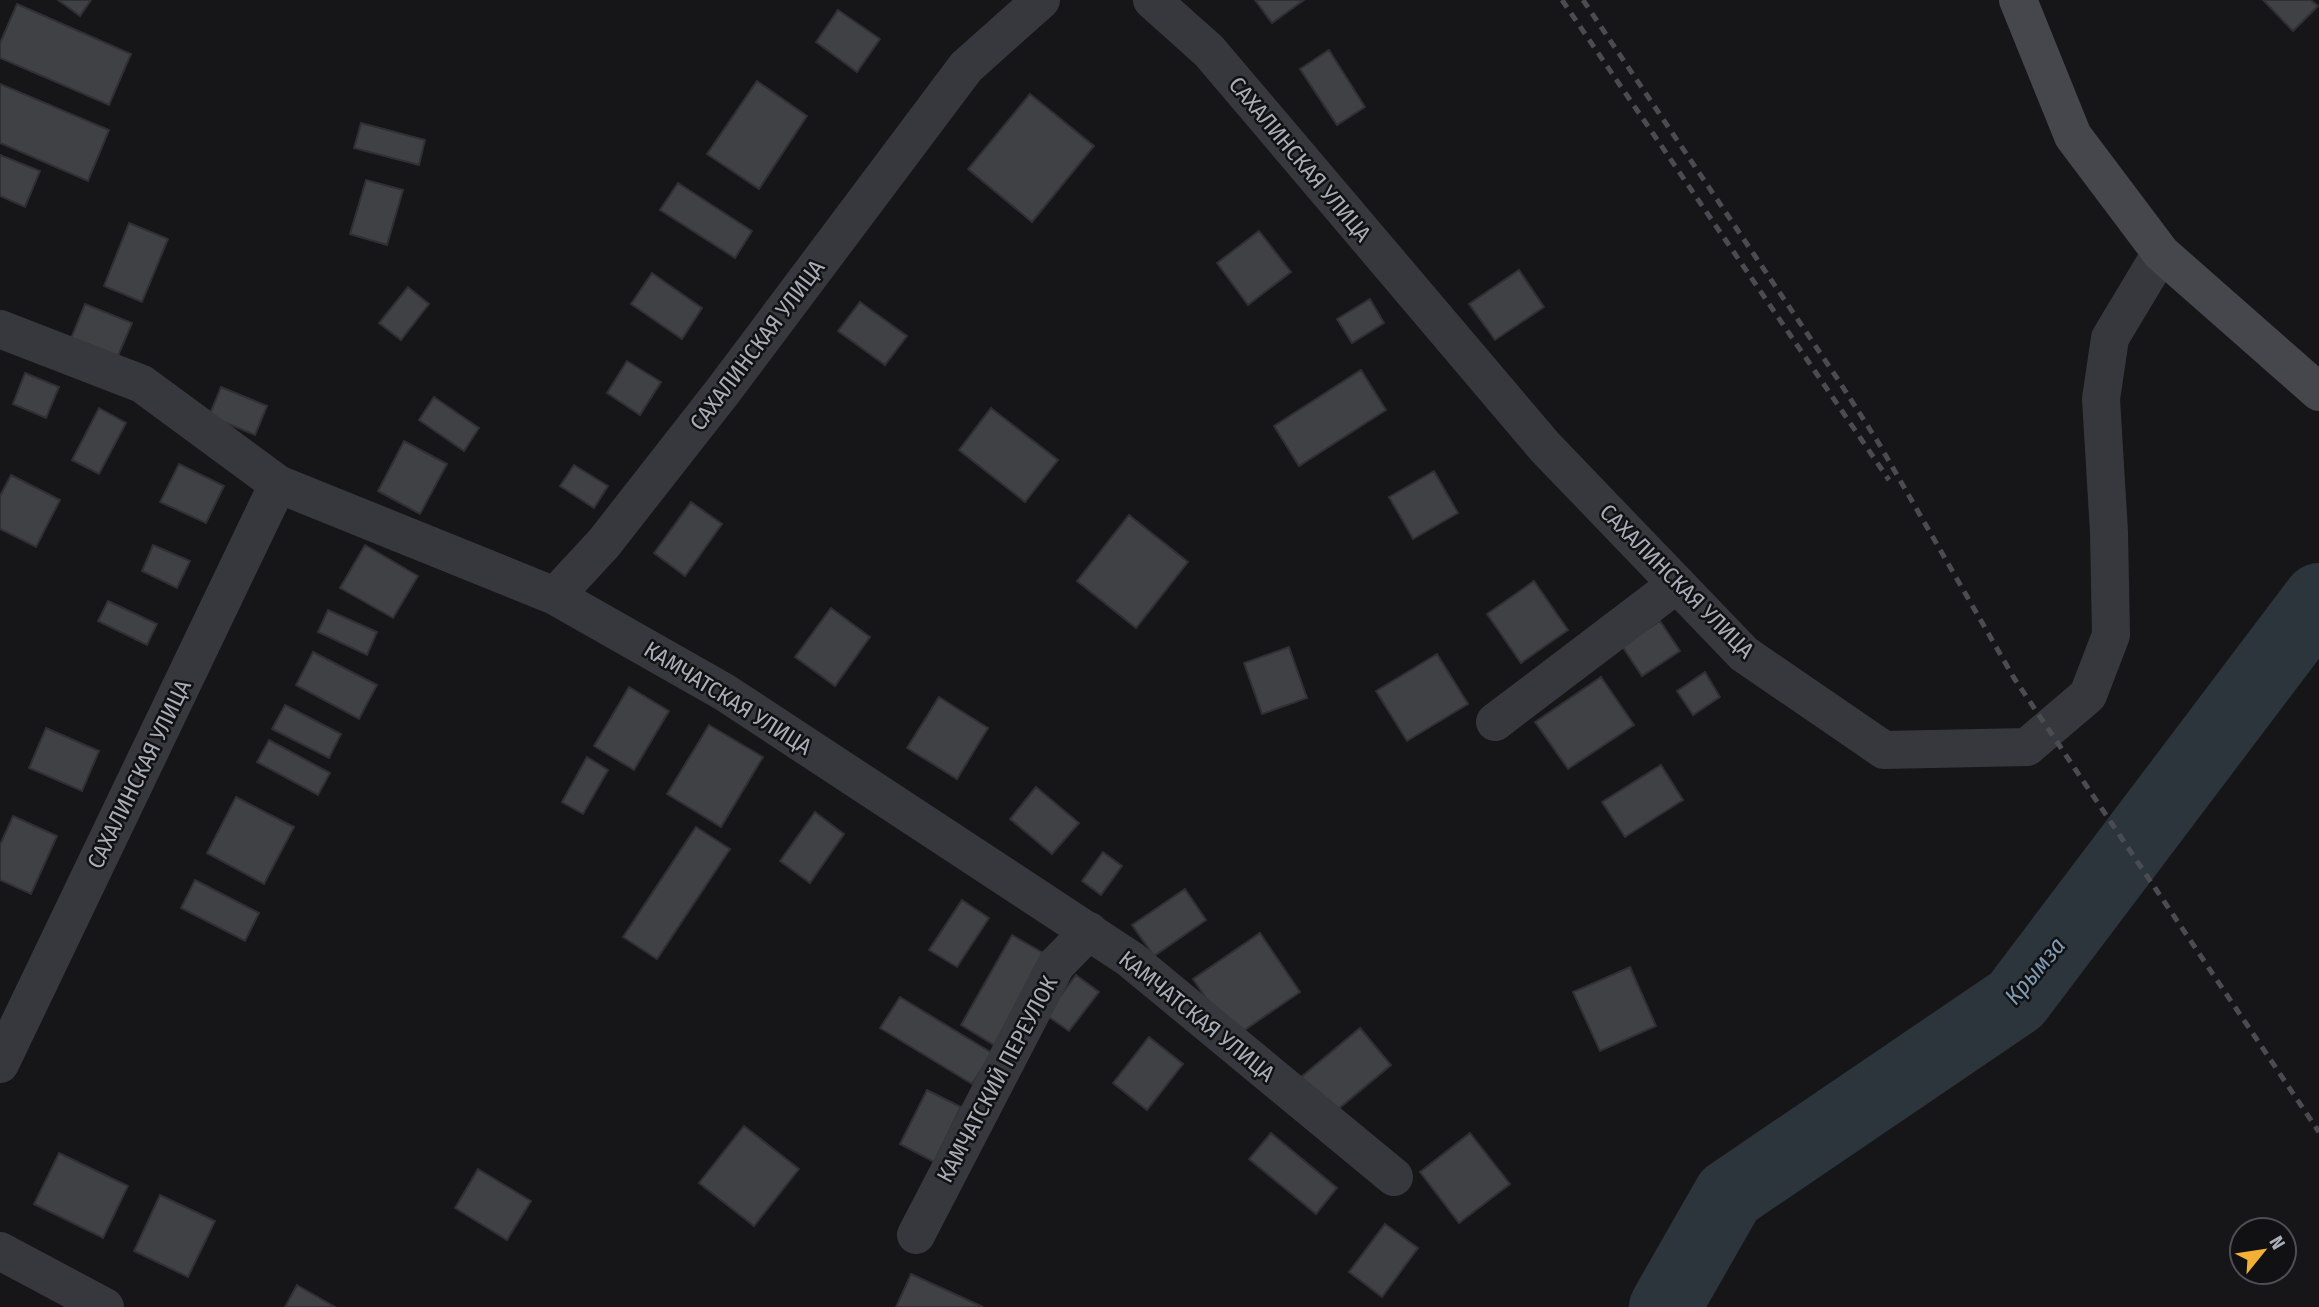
<svg xmlns="http://www.w3.org/2000/svg" width="2319" height="1307" viewBox="0 0 2319 1307" font-family="'Fira Sans Condensed',sans-serif">
<style>
.lines{fill:none;stroke-linecap:round;stroke-linejoin:round}
.river{stroke:#2c353c;stroke-width:72}
.building{fill:#404145;stroke:#303034;stroke-width:2}
.street{stroke:#37383d;stroke-width:38}
.secondary{stroke:#45474d;stroke-width:38}
.rail{stroke:#4a4c52;stroke-width:5;stroke-dasharray:9 7;stroke-linecap:butt}
.labels{text-anchor:middle;dominant-baseline:central;stroke-width:5;stroke-linejoin:round;paint-order:stroke}
.street-label{font-size:23px;fill:#a8adb8;stroke:#111113}
.water-label{font-size:24px;font-style:italic;fill:#7f9bb3;stroke:#111113}
</style>
<rect width="100%" height="100%" fill="#161618"/>
<g class="lines">
<path class="river" d="M1665 1307 1729 1195 2016 1000 2319 599"/>
</g>
<path class="building" d="M58 0H91L80 16Z
M1255 0H1304L1272 23Z
M2263 0H2311L2318 6 2293 31Z
M17 4 131 54 109 105 0 58V43Z
M838 10 880 39 857 72 816 42Z
M1329 50 1365 107 1337 125 1300 69Z
M757 81 807 116 759 189 707 154Z
M0 84 109 130 88 181 0 143Z
M1030 94 1094 146 1032 222 968 169Z
M361 123 425 140 419 165 354 148Z
M0 155 40 171 25 207 0 196Z
M366 180 403 190 387 245 350 234Z
M678 183 752 231 735 258 660 210Z
M129 223 168 239 142 302 104 286Z
M1259 231 1291 272 1248 305 1217 263Z
M1519 270 1544 307 1495 340 1469 304Z
M652 273 702 308 682 339 631 304Z
M408 287 429 304 401 340 379 323Z
M1370 299 1384 323 1352 343 1337 319Z
M860 302 907 336 885 365 838 331Z
M85 304 132 323 112 370 66 351Z
M627 361 661 382 640 415 607 393Z
M1361 370 1386 410 1299 466 1274 426Z
M25 373 59 387 46 418 13 404Z
M221 387 267 406 255 435 209 416Z
M434 397 479 428 464 451 419 420Z
M99 408 126 423 99 474 72 460Z
M991 408 1058 460 1025 502 959 450Z
M404 441 447 464 420 514 378 491Z
M179 464 224 486 206 523 160 502Z
M574 465 608 486 594 508 560 486Z
M1434 471 1458 513 1413 539 1389 497Z
M11 475 60 500 36 547 0 529V496Z
M691 502 722 524 685 576 654 553Z
M1129 515 1188 562 1136 628 1077 581Z
M153 545 190 561 177 588 142 571Z
M365 545 418 576 393 618 340 588Z
M1534 581 1568 630 1521 663 1487 614Z
M108 601 157 624 147 645 98 621Z
M831 608 870 637 835 686 795 657Z
M328 610 377 632 367 655 318 632Z
M1660 621 1680 651 1642 676 1622 646Z
M1289 647 1307 698 1262 714 1244 663Z
M313 652 377 685 359 719 296 685Z
M1437 654 1468 704 1407 741 1376 691Z
M1705 672 1720 697 1693 715 1677 691Z
M1601 677 1634 725 1568 769 1535 722Z
M629 687 669 711 634 770 594 746Z
M939 697 988 728 957 779 907 748Z
M285 705 341 734 329 758 272 729Z
M709 725 763 757 721 827 667 794Z
M46 728 99 751 82 791 29 768Z
M269 740 330 773 318 795 257 762Z
M587 757 608 770 583 814 562 802Z
M1661 765 1683 800 1625 837 1602 802Z
M1036 787 1079 823 1052 854 1010 819Z
M236 797 294 827 264 884 207 853Z
M815 812 844 834 810 883 780 861Z
M13 816 57 836 31 894 0 880V845Z
M696 827 730 849 657 959 623 937Z
M1103 852 1122 866 1101 895 1082 881Z
M195 880 259 913 245 941 181 908Z
M1185 889 1206 920 1154 956 1132 925Z
M962 900 989 918 957 967 929 950Z
M1260 933 1300 992 1233 1038 1193 979Z
M1012 935 1045 954 994 1045 961 1025Z
M1630 967 1656 1026 1600 1051 1573 992Z
M1076 975 1099 992 1069 1031 1046 1015Z
M900 997 992 1053 972 1084 880 1028Z
M1360 1028 1391 1065 1331 1115 1300 1078Z
M1149 1037 1183 1064 1147 1110 1113 1083Z
M927 1090 961 1107 934 1162 900 1144Z
M744 1126 799 1169 754 1226 699 1183Z
M1271 1133 1337 1188 1316 1214 1249 1159Z
M1470 1133 1510 1184 1459 1223 1420 1172Z
M59 1153 128 1186 103 1238 34 1204Z
M478 1169 531 1201 507 1240 455 1208Z
M160 1195 215 1221 188 1277 134 1251Z
M1385 1224 1418 1248 1382 1297 1349 1272Z
M911 1274 983 1307H896Z
M297 1285 335 1307H285Z"/>
<g class="lines">
<path class="street" d="M1152 0 1209 51 1545 447 1744 654 1884 750 2027 747 2088 695 2111 635 2109 532 2101 399 2110 338 2161 253
M0 329 142 384 278 484 555 596 724 692 1130 959 1394 1177
M555 596 604 543 723 391 966 67 1041 0
M1495 722 1677 584
M0 1064 278 484
M916 1235 1056 965 1089 931
M0 1251 105 1307"/>
<path class="secondary" d="M2018 0 2073 136 2161 253 2319 392"/>
<path class="rail" d="M1562 0 1889 480
M1583 0 1837 378 1878 442 2014 678 2319 1132"/>
</g>
<g class="labels">
<g class="street-label">
<text transform="translate(1300 159) rotate(50)">САХАЛИНСКАЯ УЛИЦА</text>
<text transform="translate(757 345) rotate(-53)">САХАЛИНСКАЯ УЛИЦА</text>
<text transform="translate(1677 581) rotate(45)">САХАЛИНСКАЯ УЛИЦА</text>
<text transform="translate(728 698) rotate(32)">КАМЧАТСКАЯ УЛИЦА</text>
<text transform="translate(139 774) rotate(-64)">САХАЛИНСКАЯ УЛИЦА</text>
<text transform="translate(1197 1016) rotate(39)">КАМЧАТСКАЯ УЛИЦА</text>
<text transform="translate(997 1079) rotate(-62)">КАМЧАТСКИЙ ПЕРЕУЛОК</text>
</g>
<g class="water-label">
<text transform="translate(2035 971) rotate(-50)">Крымза</text>
</g>
</g>
<g transform="translate(2263 1251) rotate(60)"><circle r="33" fill="#111113" stroke="#4d4f55" stroke-width="2"/>
<path d="M0-5L12 26L0 18L-12 26Z" fill="#f2b134"/>
<text y="-10" font-size="19" font-weight="bold" text-anchor="middle" fill="#a8adb8">N</text>
</g>
</svg>
